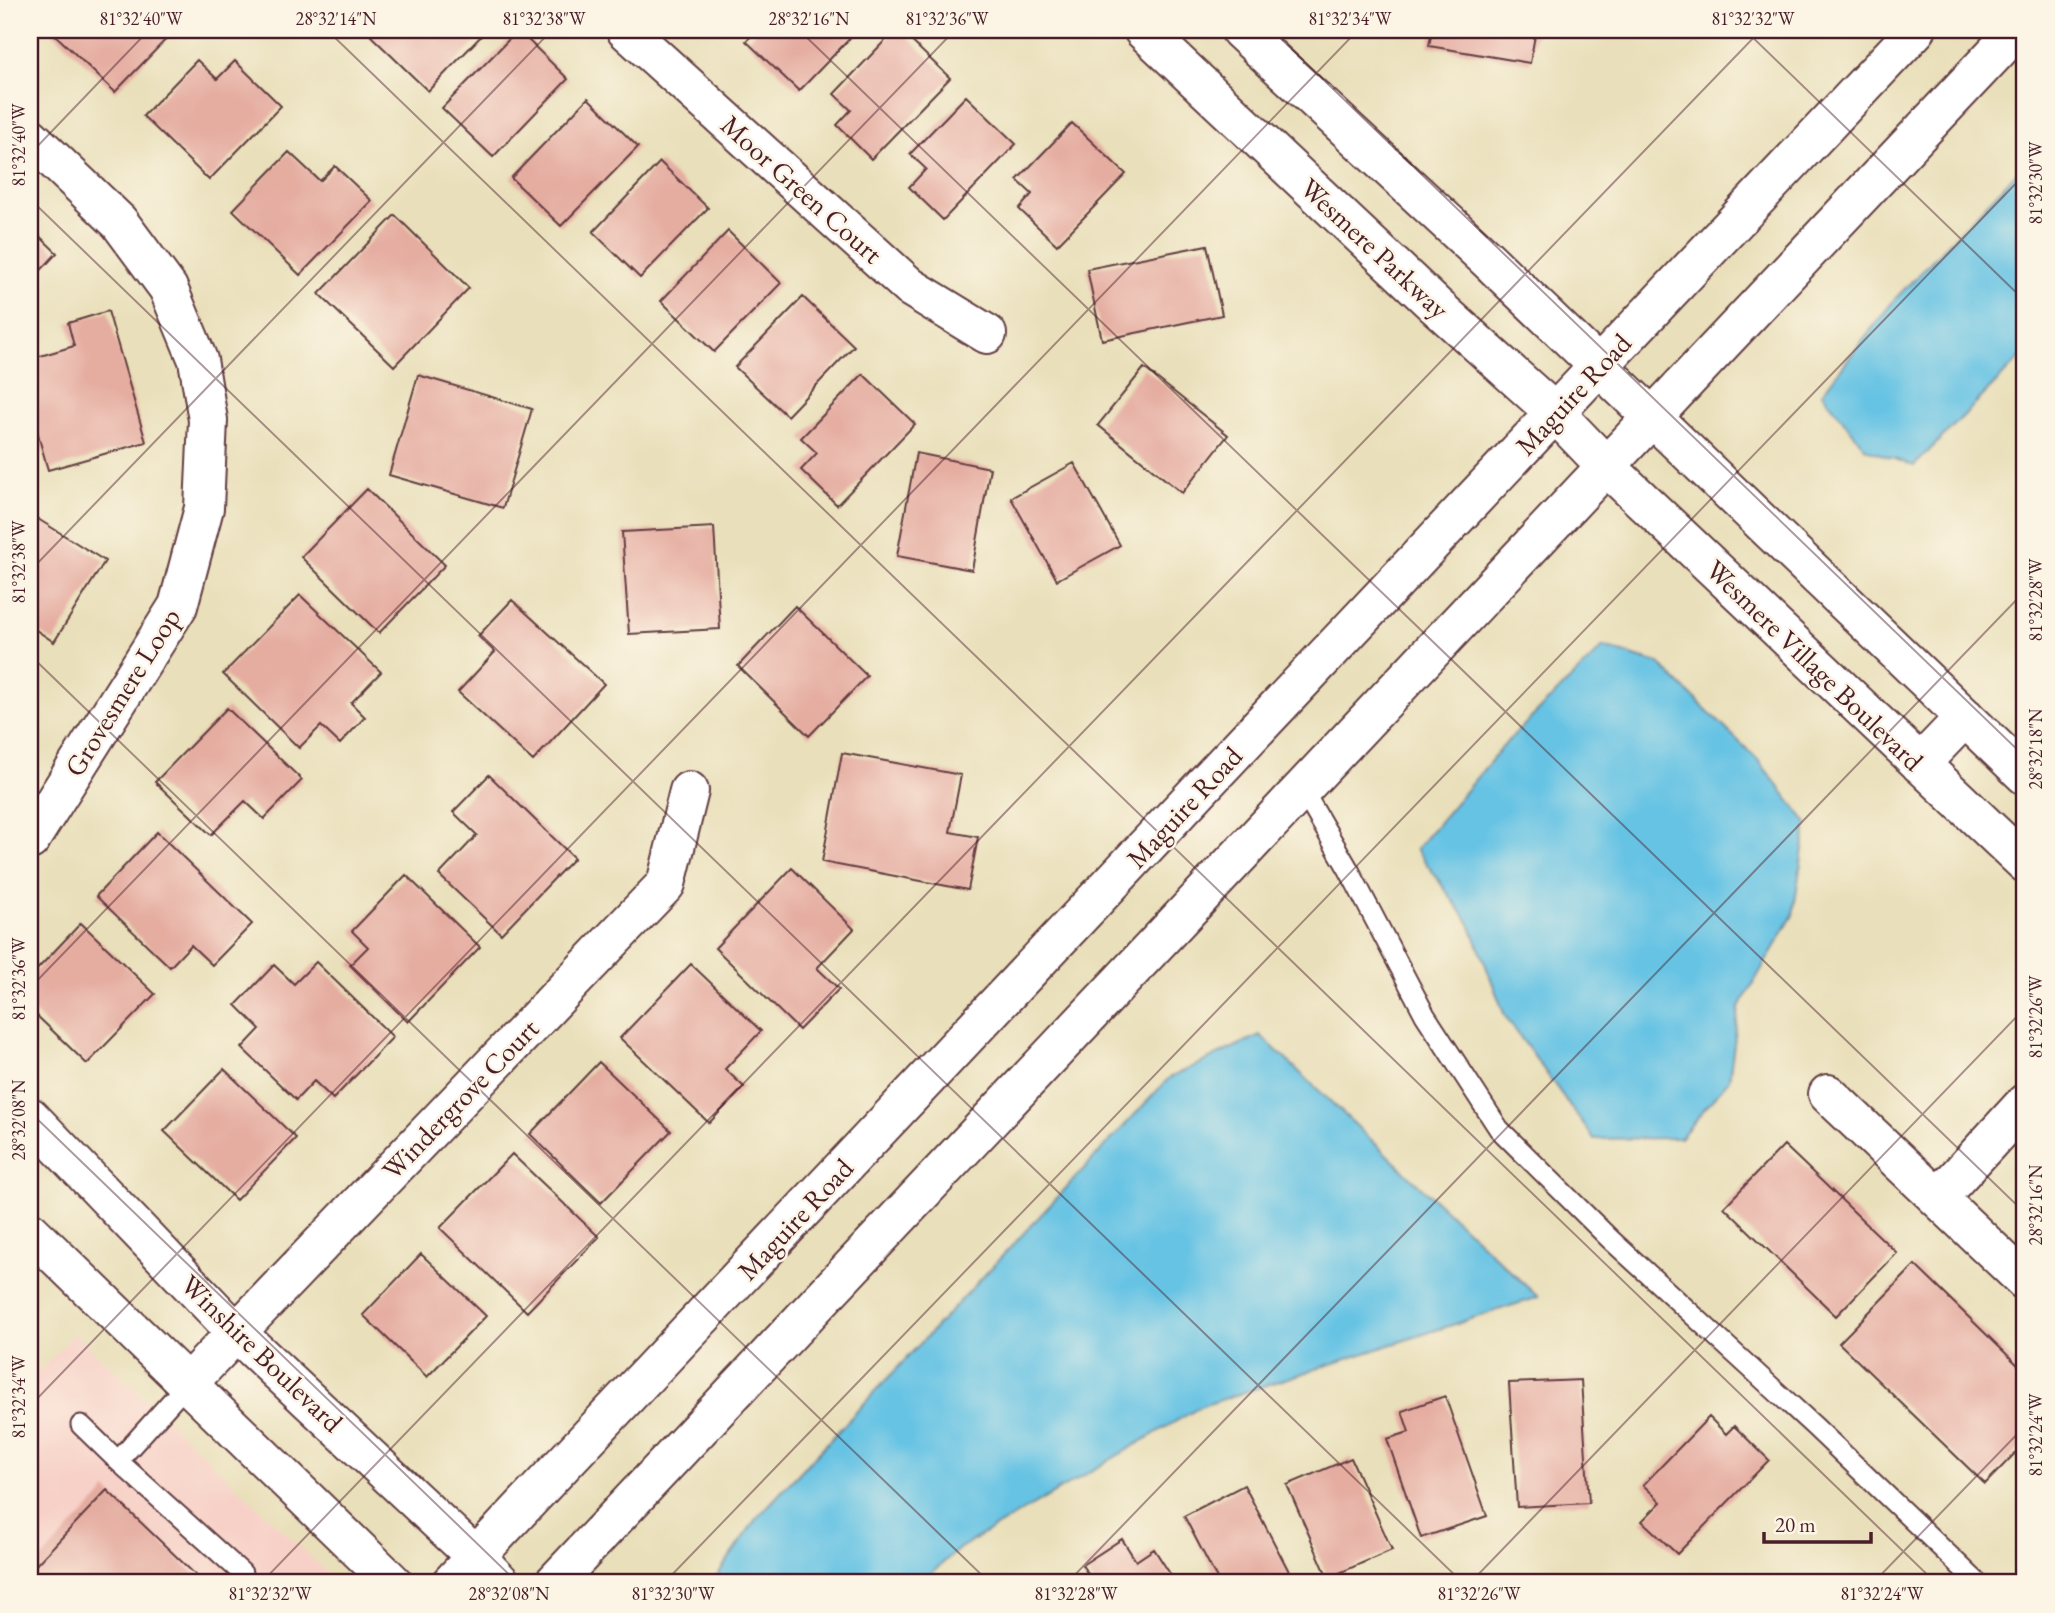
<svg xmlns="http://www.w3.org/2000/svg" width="2055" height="1613" viewBox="0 0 2055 1613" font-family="'EB Garamond',serif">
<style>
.built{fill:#f7d1c8}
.water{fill:#66c3e4;stroke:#587188;stroke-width:2}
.building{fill:#e5aca0}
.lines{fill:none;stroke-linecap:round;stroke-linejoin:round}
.lane-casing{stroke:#623c40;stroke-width:23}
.street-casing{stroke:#623c40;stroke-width:42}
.secondary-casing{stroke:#623c40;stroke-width:42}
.lane{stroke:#fff;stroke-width:19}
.street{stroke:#fff;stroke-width:38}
.secondary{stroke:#fff;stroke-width:38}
.ticks{fill:none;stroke:#4a1f2b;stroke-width:2;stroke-opacity:0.45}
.labels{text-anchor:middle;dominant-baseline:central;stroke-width:5;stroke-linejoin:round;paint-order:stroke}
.street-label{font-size:28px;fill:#4a1f2b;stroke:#fcf5e5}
.neatline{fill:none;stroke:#4a1f2b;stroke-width:2.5}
.ticks-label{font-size:18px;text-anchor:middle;fill:#4a1f2b}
</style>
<rect width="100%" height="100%" fill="#fcf5e5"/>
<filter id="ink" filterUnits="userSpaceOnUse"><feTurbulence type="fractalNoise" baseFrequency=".0143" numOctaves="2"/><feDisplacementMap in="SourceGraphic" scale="14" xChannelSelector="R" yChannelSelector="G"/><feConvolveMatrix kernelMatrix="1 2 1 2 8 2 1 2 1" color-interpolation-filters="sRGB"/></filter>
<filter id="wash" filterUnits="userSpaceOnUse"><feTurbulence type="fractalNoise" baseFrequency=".00686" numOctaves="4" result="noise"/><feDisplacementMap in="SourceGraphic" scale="28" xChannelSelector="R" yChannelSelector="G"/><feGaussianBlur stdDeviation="1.57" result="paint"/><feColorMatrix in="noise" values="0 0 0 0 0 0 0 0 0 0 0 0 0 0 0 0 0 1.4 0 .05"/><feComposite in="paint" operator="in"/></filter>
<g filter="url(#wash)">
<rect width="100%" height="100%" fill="#e9dfba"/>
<path class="built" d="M75 1333 338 1583H30V1381Z"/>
<path class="water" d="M2025 164V353L1914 466 1866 449 1822 393 1894 300Z
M1603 647 1658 663 1758 760 1807 823 1793 915 1739 1008 1729 1080 1680 1138 1594 1139 1505 1016 1470 924 1416 849 1507 742Z
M1260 1035 1538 1297 1202 1406 960 1548 920 1583H712L756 1519 1169 1078Z"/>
<g id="blocks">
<path class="building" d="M50 30H175L115 92Z
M378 30H487L428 91 371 36Z
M518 30 568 79 493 157 442 108Z
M757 30H858L799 91 746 41Z
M895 30H900L950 78 871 159 837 125 851 110 834 94Z
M1432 30H1536L1530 63 1429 46Z
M197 60 217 79 235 61 281 106 209 180 143 116Z
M966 96 1016 144 943 220 909 187 926 169 910 154Z
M588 98 638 147 561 226 511 178Z
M1072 123 1126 174 1057 245 1019 209 1032 194 1017 180Z
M289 152 320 181 335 166 372 201 300 275 233 210Z
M660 162 708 208 640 278 593 232Z
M395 215 469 288 394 366 319 294Z
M30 227 57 253 30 282Z
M728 231 781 283 714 352 661 301Z
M1207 245 1222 315 1102 340 1087 269Z
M803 297 854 346 787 416 735 367Z
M108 311 146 442 48 470 30 406V359L74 346 68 323Z
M1144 368 1228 435 1182 493 1098 425Z
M863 374 915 424 837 505 801 470 817 453 801 438Z
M418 375 532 409 503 508 389 475Z
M916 453 990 468 972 570 897 556Z
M1074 463 1120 545 1057 580 1011 498Z
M367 489 445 565 379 633 301 557Z
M30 514 105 561 54 642 30 626Z
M714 527 720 629 629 634 622 532Z
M300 595 381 672 351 703 365 717 340 744 321 726 299 748 223 674Z
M512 600 604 684 533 761 458 692 495 652 478 636Z
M795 606 867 676 809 736 738 666Z
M227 708 302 780 264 819 245 801 211 835 155 782Z
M842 753 961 775 950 832 978 837 968 890 822 862Z
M489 775 574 858 501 934 439 875 477 835 453 812Z
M157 832 252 924 212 965 191 945 170 967 96 896Z
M792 868 854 929 817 968 839 989 799 1030 715 948Z
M406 875 480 947 408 1022 350 965 368 947 352 931Z
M81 923 155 994 87 1064 30 1009V977Z
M316 962 393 1037 333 1099 314 1081 296 1100 242 1048 260 1029 236 1005 274 965 294 984Z
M691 964 761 1031 725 1069 744 1087 709 1123 620 1038Z
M599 1062 671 1131 601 1203 530 1134Z
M224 1069 296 1138 236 1200 164 1131Z
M1784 1145 1897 1253 1836 1316 1724 1207Z
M512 1154 599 1237 527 1312 440 1228Z
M421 1254 486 1316 427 1377 363 1315Z
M1915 1265 2025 1372V1443L1985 1484 1839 1343Z
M1581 1380 1589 1503 1517 1507 1509 1383Z
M1445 1396 1487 1516 1421 1538 1387 1439 1409 1432 1402 1411Z
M1709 1417 1726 1434 1734 1426 1769 1460 1677 1554 1642 1521 1661 1502 1643 1485Z
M1351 1458 1392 1550 1328 1578 1287 1485Z
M1244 1485 1295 1583H1219L1184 1516Z
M107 1490 204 1583H41L30 1571Z
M1122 1539 1136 1561 1154 1549 1176 1583H1094L1082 1565Z
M1804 1579 1805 1583H1756V1581Z"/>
</g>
</g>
<g filter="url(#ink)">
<use href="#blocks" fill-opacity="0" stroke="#623c40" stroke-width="2"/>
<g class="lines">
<defs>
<path id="lane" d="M1302 789 1349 870 1425 1015 1499 1129 1610 1239 1815 1427 1978 1583
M187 1384 118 1461 242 1573
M81 1425 118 1461"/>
<path id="street" d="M626 30 910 287 987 334
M1143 30 1435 305 1555 413 1606 466 2025 863
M1240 30 1486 258 2025 775
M30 137 119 222 168 288 198 360 208 420 204 508 178 606 30 840
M1920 764 1965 717
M1828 1094 2025 1281
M30 1117 237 1333 476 1557 501 1583
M1938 1198 2025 1103
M30 1231 393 1583
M187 1384 666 884 689 791"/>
<path id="secondary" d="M451 1583 1916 30
M554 1583 2017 30"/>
</defs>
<use href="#lane" class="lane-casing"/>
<use href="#street" class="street-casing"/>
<use href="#secondary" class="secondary-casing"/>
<use href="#lane" class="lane"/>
<use href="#street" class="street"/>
<use href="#secondary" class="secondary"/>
</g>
</g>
<path class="ticks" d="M327 30 1936 1583M799 30 2025 1213M1272 30 2025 757M1745 30 2025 301M30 154 149 30M30 199 1463 1583M30 571 552 30M30 655 990 1583M30 988 955 30M30 1112 518 1583M30 1406 1358 30M30 1568 45 1583M261 1583 1761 30M664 1583 2025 174M1067 1583 2025 591M1470 1583 2025 1008M1873 1583 2025 1426"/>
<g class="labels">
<g class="street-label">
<text transform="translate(802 189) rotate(42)">Moor Green Court</text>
<text transform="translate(1375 248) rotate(43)">Wesmere Parkway</text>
<text transform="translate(1573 394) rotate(-47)">Maguire Road</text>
<text transform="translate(1815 665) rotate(44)">Wesmere Village Boulevard</text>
<text transform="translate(122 692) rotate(-58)">Grovesmere Loop</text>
<text transform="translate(1184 807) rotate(-47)">Maguire Road</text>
<text transform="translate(460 1099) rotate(-46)">Windergrove Court</text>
<text transform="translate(795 1219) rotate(-47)">Maguire Road</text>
<text transform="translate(262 1353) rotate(44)">Winshire Boulevard</text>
</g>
</g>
<rect width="2055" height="1613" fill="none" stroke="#fcf5e5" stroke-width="77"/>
<path d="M1764 1532v10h107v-10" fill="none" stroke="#4a1f2b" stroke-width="3.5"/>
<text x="1775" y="1532" font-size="21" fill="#4a1f2b" stroke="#fcf5e5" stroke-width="5" paint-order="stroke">20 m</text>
<rect x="38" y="38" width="1978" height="1536" class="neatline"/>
<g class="ticks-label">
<text x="141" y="25">81°32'40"W</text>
<text x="336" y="25">28°32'14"N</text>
<text x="544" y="25">81°32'38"W</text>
<text x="809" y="25">28°32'16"N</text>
<text x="947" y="25">81°32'36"W</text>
<text x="1350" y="25">81°32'34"W</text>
<text x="1753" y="25">81°32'32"W</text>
<text transform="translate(19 145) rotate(-90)" y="6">81°32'40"W</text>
<text transform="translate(2036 183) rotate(-90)" y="6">81°32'30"W</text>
<text transform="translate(19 562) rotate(-90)" y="6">81°32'38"W</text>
<text transform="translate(2036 600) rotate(-90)" y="6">81°32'28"W</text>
<text transform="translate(2036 749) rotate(-90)" y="6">28°32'18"N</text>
<text transform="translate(19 979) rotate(-90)" y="6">81°32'36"W</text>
<text transform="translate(2036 1017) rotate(-90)" y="6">81°32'26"W</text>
<text transform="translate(19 1120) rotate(-90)" y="6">28°32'08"N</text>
<text transform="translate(2036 1205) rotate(-90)" y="6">28°32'16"N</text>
<text transform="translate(19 1397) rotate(-90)" y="6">81°32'34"W</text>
<text transform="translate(2036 1435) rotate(-90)" y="6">81°32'24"W</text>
<text x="270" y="1600">81°32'32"W</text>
<text x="509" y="1600">28°32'08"N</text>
<text x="673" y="1600">81°32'30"W</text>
<text x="1076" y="1600">81°32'28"W</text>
<text x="1479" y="1600">81°32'26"W</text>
<text x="1882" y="1600">81°32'24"W</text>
</g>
</svg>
